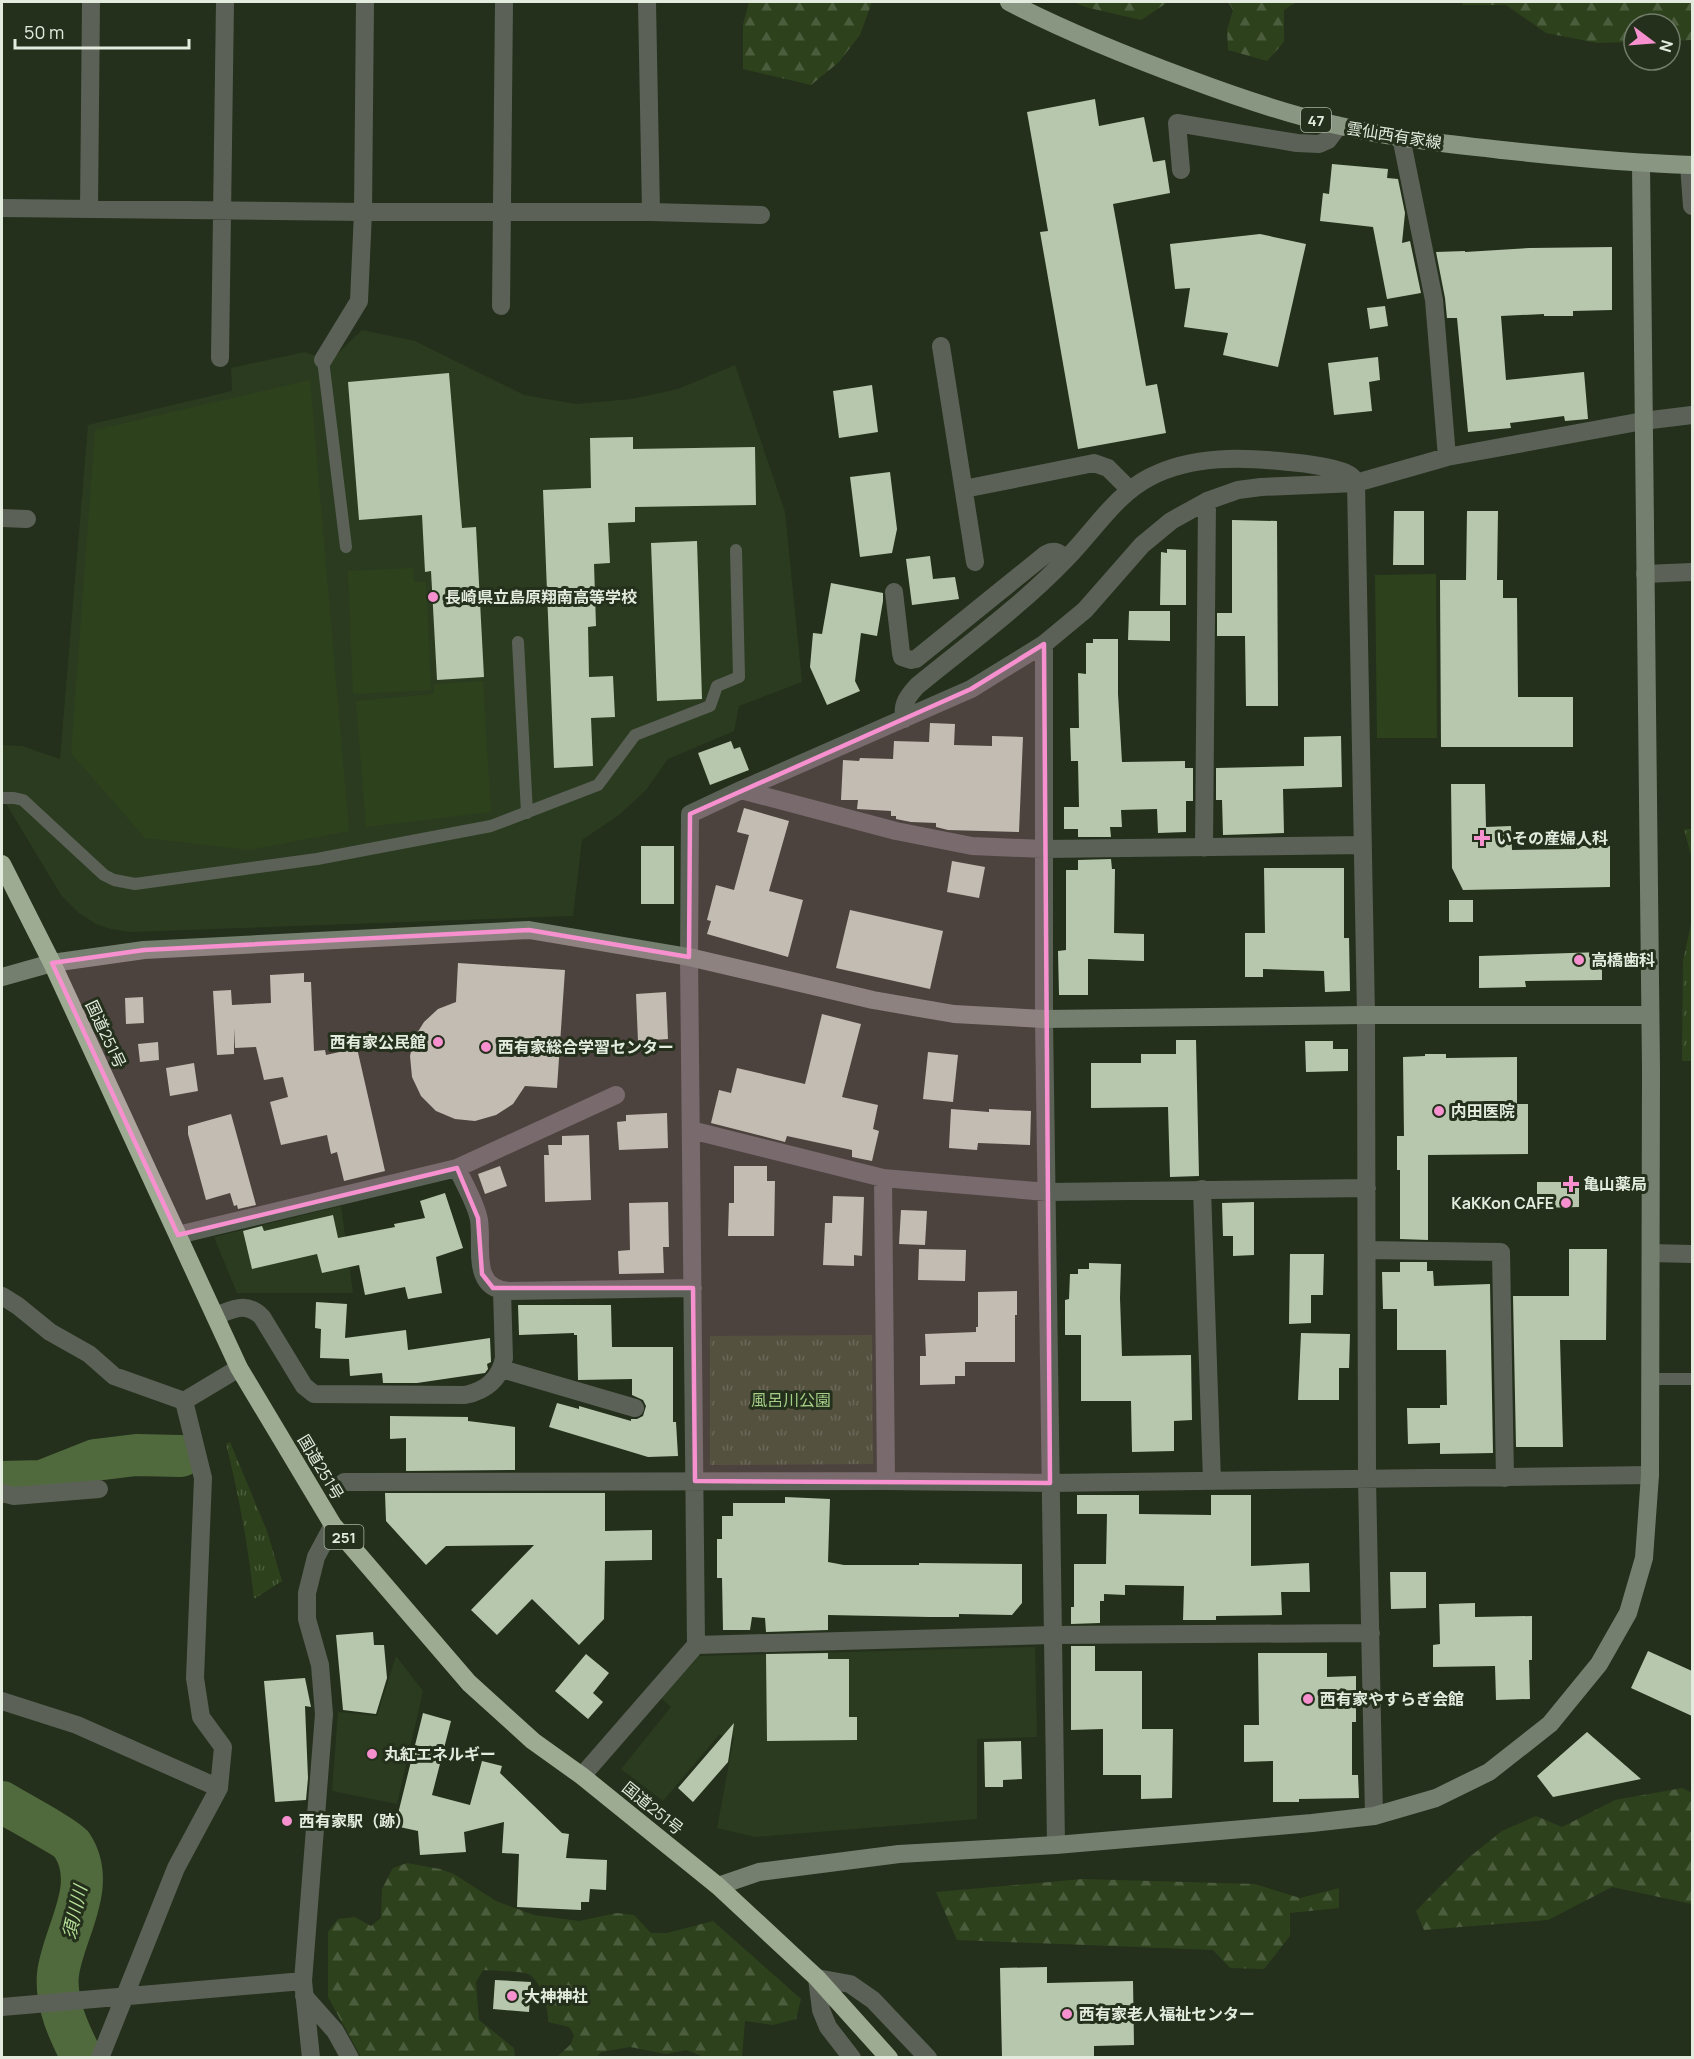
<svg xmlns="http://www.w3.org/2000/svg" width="1694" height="2059" viewBox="0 0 1694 2059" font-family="Manrope,'Noto Sans JP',sans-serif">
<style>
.built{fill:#2b3b20}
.forest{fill:url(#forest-firs)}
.park{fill:url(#park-tufts)}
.pitch{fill:#2d421c}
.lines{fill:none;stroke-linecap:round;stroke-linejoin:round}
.river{stroke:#506a3d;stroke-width:42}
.building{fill:#b7c7ad}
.lane{stroke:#5b6157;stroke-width:12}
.street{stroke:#5b6157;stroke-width:18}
.secondary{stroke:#757f6f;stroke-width:18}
.primary{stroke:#899681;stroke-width:18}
.highway{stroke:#9cab92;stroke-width:18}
.marked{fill:#f690cf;fill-opacity:0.2;stroke:#f690cf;stroke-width:4.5;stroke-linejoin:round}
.poi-dot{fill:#f690cf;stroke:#24301b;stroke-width:2}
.labels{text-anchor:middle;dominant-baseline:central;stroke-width:6;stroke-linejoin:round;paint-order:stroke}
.shield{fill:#24301b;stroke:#aab3a4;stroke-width:1.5}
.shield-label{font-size:15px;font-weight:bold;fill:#e3ebde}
.street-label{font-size:16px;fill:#e3ebde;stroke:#24301b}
.poi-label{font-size:16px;font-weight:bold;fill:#e3ebde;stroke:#24301b;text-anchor:start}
.park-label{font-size:16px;fill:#a5ce88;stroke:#24301b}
.water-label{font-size:18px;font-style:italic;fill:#b6e099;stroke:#24301b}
</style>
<defs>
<pattern id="forest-firs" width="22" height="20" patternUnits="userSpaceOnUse" patternTransform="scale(1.5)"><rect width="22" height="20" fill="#2d421c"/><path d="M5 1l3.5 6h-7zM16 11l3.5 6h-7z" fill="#4b5d3d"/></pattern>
<pattern id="park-tufts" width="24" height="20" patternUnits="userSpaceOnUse" patternTransform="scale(1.5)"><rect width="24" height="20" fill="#2d421c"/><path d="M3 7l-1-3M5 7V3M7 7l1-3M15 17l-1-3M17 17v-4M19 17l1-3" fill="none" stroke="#4b5d3d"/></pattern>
</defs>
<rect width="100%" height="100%" fill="#24301b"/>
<path class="built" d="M362 330 415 341 524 395 576 404 632 399 678 389 735 365 785 512 802 682 739 706 734 731 668 759 646 790 619 815 582 840 573 916 131 932 111 929 96 924 79 913 61 895 2 797V745L22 746 60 759 88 425 232 391 231 368 305 352 330 361Z
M341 1206 353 1293H237L214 1237Z
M1035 1647 1037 1737 977 1739V1819L755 1837 717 1828 734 1737 719 1735 663 1801 621 1769 671 1707 661 1698 699 1656Z
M396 1656 423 1691 397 1804 332 1791 338 1712 377 1716Z"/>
<path class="forest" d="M749 2H872L860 35 839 62 811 85 743 69V25Z
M1074 2H1168L1141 20 1085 7Z
M1228 2H1296L1284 10V42L1267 61 1228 50 1227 30 1233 10Z
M1462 2H1692V40L1670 41V24H1634V42L1597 43 1546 33 1506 5H1463Z
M1682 1788 1692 1793V1904L1612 1887 1548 1920 1424 1930 1416 1911 1467 1859 1502 1831 1536 1816 1562 1827 1615 1800Z
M407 1863 440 1869 454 1874 496 1901 534 1915 579 1921 617 1913 634 1915 651 1933H667L713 1921 801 1999 796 2019 773 2025 745 2021 742 2057H704L686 2050 666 2054 630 2047 601 2052 597 2057H557L571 2044 574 2035 569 2027 548 2022C549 2009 541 1980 528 1974 520 1971 493 1971 483 1970L476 1982 479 2020 514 2048 515 2057H361L328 1997V1932L338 1919 355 1917 371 1926 381 1918 382 1889 393 1868Z
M1083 1879 1255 1884 1300 1898 1339 1888V1908L1290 1913V1936L1264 1969 1230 1968 1213 1950 957 1940 936 1892Z"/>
<path class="park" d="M1684 829H1692V1061H1682L1683 961 1691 924 1692 859Z
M872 1335 873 1464 710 1465V1336Z
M230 1442 267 1531 282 1581 254 1599C248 1546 239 1495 226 1444Z"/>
<path class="pitch" d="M310 380 349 831 249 850 145 838 71 753 95 430Z
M413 568 414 582H426L431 690 353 694 348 571Z
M1436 574 1437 738H1377L1375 575Z
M483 681 491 812 366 827 356 701 434 694V684Z"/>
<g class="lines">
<path class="river" d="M2 1482 42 1481 95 1460 136 1455 181 1456
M2 1802C13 1809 67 1838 72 1845 99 1886 63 1933 58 1974 55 2003 69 2032 82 2058"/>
</g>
<path class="building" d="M1095 99 1099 126 1144 117 1153 162 1165 160 1170 193 1113 204 1146 386 1157 384 1166 433 1078 449 1040 232 1048 231 1027 112Z
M1332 164 1388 169 1387 178 1398 179 1405 213 1402 243 1410 241 1421 293 1387 299 1373 227 1320 221 1323 193 1329 194Z
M1260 234 1306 244 1278 367 1223 355 1228 333 1184 327 1190 288 1175 289 1170 244Z
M1612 247V310L1573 311V316H1544V314L1501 316 1506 380 1584 372 1588 419 1565 421 1564 416 1510 423 1511 428 1468 432 1457 318H1447L1445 298 1436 252 1465 251V252L1530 248Z
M1385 306 1388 326 1370 329 1367 308Z
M1378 357 1380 380 1369 382 1372 411 1334 415 1328 363Z
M449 373 462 528 476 527 484 677 437 680 431 571 425 572 422 515 359 520 348 382Z
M872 385 878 432 839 438 833 391Z
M633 437V449L755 447 756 505 635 507V522L608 523 610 563 594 564 596 626 588 627 589 677 613 676 615 717 591 718 593 766 554 768 543 490 591 488 590 438Z
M890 472 897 529 892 553 860 557 850 477Z
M1394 511H1424V565H1393Z
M1467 511H1498L1497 580H1503V598H1517L1518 697H1573V747H1441L1440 580H1466Z
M1232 520 1277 521 1278 706H1246L1245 636H1217V613H1232Z
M697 541 702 699 657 701 651 543Z
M1167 549 1186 550V605H1160L1161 552 1167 553Z
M930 556 933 579 955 577 959 599 912 605 906 559Z
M831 583 883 593V601L877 636 861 633 855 681 860 691 827 705 810 667 813 633 822 634Z
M1129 611H1170V641L1128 640Z
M1093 639H1118V694L1122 762 1185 761V768H1193V801H1186V832L1158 833 1157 809 1121 810 1122 827H1110L1111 837H1078V829H1064V807H1079L1078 761H1071L1070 728H1079L1078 673 1086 674V643H1093Z
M930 723 955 724 954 745 992 746V736L1023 737 1019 832 948 830 936 827V823L911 822 896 819V816H891V811L857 809 858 800H841L843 760 859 761 860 758 893 759 894 741 929 742Z
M1341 736 1342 787 1283 789 1284 833 1223 835 1222 800H1216V768L1304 766V737Z
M731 741 734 749 740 747 749 770 710 785 698 753Z
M1451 784H1485L1486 827 1511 826 1512 850 1576 849V846H1610V887L1463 890 1452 868Z
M744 808 789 821 769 891 803 900 788 957 707 934 711 921 707 920 716 885 734 890 749 835 737 832Z
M641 846H674V904H641Z
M1111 859 1112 869H1115L1114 933 1144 934V961L1088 959V995H1059L1058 951 1066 950V870H1078V860Z
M952 861 985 867 979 898 947 892Z
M1264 868H1344V938H1349L1350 991 1325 992 1324 971 1263 969V977H1245V933H1265Z
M1449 900H1473V922H1449Z
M850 910 943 931 930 989 836 968Z
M1602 952V980L1525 981 1526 987 1479 988V956Z
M458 963 565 970 557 1088 525 1086 513 1104 496 1115 475 1121 455 1119 436 1111 421 1096 412 1077 410 1056 414 1038 424 1022 438 1009 456 1002Z
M304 973V982H311L314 1051 325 1050 326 1055 357 1048 385 1171 344 1181 337 1152 331 1154 327 1135 281 1145 270 1102 288 1097 283 1077 264 1080 256 1047 235 1048 234 1028V1054L217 1055 213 991 231 990 232 1005 271 1003 270 975Z
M666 992 668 1039 638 1041 636 994Z
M143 997 144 1023 126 1024 125 998Z
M822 1014 861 1024 842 1097 878 1105 873 1129 879 1131 872 1161 852 1157V1150L787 1136 785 1142 711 1123 719 1090 731 1093 737 1068 805 1084Z
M1176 1040H1196L1199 1176 1170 1177 1168 1107 1091 1108V1063H1141V1054H1176Z
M1305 1041H1333V1049H1348V1071L1306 1072Z
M158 1042 159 1060 140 1062 138 1044Z
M928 1052 958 1055 953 1102 923 1099Z
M1425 1054H1446V1058L1517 1057V1104H1528V1154L1428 1155V1240L1400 1239V1170H1397V1136H1404L1403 1057 1425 1056Z
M194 1063 198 1091 170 1096 166 1068Z
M951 1109 989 1112V1109L1031 1111 1030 1145 978 1143 977 1150 949 1148Z
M667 1113 668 1148 619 1150 617 1122 626 1121V1115Z
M231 1114 256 1205 238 1209 237 1205 234 1206 230 1193 206 1200 188 1134V1126Z
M589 1135 591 1200 545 1202 544 1155H549L548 1145H562V1136Z
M500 1166 507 1186 485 1194 478 1174Z
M734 1166H767V1181H775L774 1236H728L729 1203H734Z
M1537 1182H1579V1207L1537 1208Z
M445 1193 463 1248 436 1257 442 1293 408 1299 405 1287 365 1295 359 1265 322 1273 317 1254 252 1269 243 1231 262 1226 264 1231 333 1215 338 1238 395 1227 394 1224 425 1218 420 1201Z
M833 1196 864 1197 862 1256 854 1255V1266L823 1265 825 1223H832Z
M668 1202 669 1247H663L664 1273 619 1274 618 1251 630 1250 629 1203Z
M1254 1202V1255L1233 1256V1236H1223L1222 1203Z
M901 1210 927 1211 925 1245 899 1244Z
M919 1249 966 1250 965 1281 918 1280Z
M1569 1249H1607L1606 1340H1560L1563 1447H1516L1513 1296H1569Z
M1290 1254H1324L1323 1295H1311V1323L1289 1324Z
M1400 1262H1427V1271H1433L1434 1286 1490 1284 1493 1453 1440 1454V1443L1408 1444 1407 1408H1440V1405H1447L1446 1350H1397V1309H1383L1382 1272H1400Z
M1089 1263 1121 1264 1120 1298 1122 1356 1191 1355 1192 1420 1174 1421V1451L1132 1452 1131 1401H1081V1335H1065V1300L1069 1299 1070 1274H1078V1269H1089Z
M1017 1291V1315H1015V1362H965V1376H955V1384L920 1385V1356H926L925 1334 976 1332V1327H978V1292Z
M316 1302 347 1304 345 1338 406 1330 408 1350 490 1338 491 1362 487 1364 488 1369 485 1373 417 1383H383L382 1373 350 1376 349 1359 320 1358 321 1329 315 1328Z
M518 1305H611L612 1347H673V1422H676L678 1456 648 1457 549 1427 557 1403 579 1409V1406L631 1421V1419H637L643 1416 646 1406 643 1400 632 1395V1379L578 1380 577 1335H574V1333L519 1335Z
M1301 1333 1350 1334 1349 1368H1339V1400H1298Z
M390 1416 468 1417V1421L515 1427V1470L406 1471V1438L390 1439Z
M385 1493H605V1531L652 1530V1560L605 1561 604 1619 579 1645 532 1599 497 1635 471 1610 534 1545 446 1546 426 1565 386 1521Z
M1077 1495H1139V1514L1211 1515V1495H1251V1566L1309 1563 1310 1592H1281L1282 1615 1216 1616V1620H1183L1184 1586 1125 1585V1595L1104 1594V1601H1100V1623L1071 1624V1607H1074V1564H1106L1107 1514H1077Z
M785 1497 830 1499 828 1562 844 1565H919V1563L1022 1564V1603L1012 1615 959 1614V1617H930L828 1615V1630L766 1632 765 1618 752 1617 750 1630H723L722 1578H717V1539H722V1516H733V1503H785Z
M1390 1572H1426V1608L1391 1609Z
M1475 1603V1617L1532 1616V1660H1529L1530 1699 1496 1700 1495 1666 1433 1667V1645L1440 1644 1439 1604Z
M373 1632 374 1645H384L387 1678 376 1714 343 1710 336 1635Z
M1071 1646H1095V1671H1142V1729H1173L1172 1798 1141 1799V1775H1103V1729L1071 1730Z
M1648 1651 1692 1671V1716L1631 1688Z
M828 1653V1659H849V1717H857V1740L767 1741 766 1654Z
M1258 1653H1327V1677L1356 1676V1722H1352V1775H1358L1359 1798 1299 1799V1802H1273V1761L1244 1762V1725H1259Z
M586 1654 609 1673 593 1693 603 1702 588 1719 555 1691Z
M305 1678 311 1707 305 1706 308 1778 306 1800 275 1802 264 1681Z
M423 1713 451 1721 432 1795 470 1805 482 1761 502 1766 500 1773 562 1833 569 1834 566 1858 607 1860 606 1890 590 1889 589 1902H581V1910L517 1907 519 1854 502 1853 504 1822 464 1832 466 1852 420 1855 418 1831 395 1826Z
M734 1723 728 1762 693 1802 678 1788Z
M1587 1732 1641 1779 1553 1797 1537 1776Z
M1021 1741 1022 1779 1003 1780V1787H985L984 1742Z
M1047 1967V1983L1133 1981 1134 2045 1094 2046V2058H1002L1000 1968Z
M495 1980 531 1982 529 2012 493 2009Z"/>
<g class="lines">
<path class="lane" d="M323 360 346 547
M518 642 527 813
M2 798H14L23 800 104 875 114 880 135 884 317 859 491 826 598 785 635 735 710 706 717 686 739 677 736 550
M1650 1379H1692"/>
<path class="street" d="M647 2 651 212
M1401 137 1434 300 1447 457
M1689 165 1692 206
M1181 170 1177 123 1297 143 1319 144 1328 140 1334 132 1336 125
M2 208 363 212H651L761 215
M89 209 91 2
M501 306 504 2
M941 346 975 562
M220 358 225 2
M323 360 359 301 363 212 365 2
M964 489 1094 463 1108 468 1129 489
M2 518 27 519
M1645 574 1692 572
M894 592 901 653 902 657 911 660 916 659 1046 554C1055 549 1060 553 1066 559
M1044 644V1019L1056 1845
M904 719C902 704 907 697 917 686 967 645 1021 606 1066 559 1094 531 1115 495 1150 477 1193 455 1244 457 1289 462 1303 463 1342 468 1351 476 1354 478 1355 481 1356 483L1366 1015 1367 1480 1374 1816
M741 790 896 831 972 846 1044 849 1363 845
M1204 848 1207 501
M691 1130 883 1178 1047 1192 1367 1188
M457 1168C464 1184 476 1203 479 1220 483 1246 470 1289 509 1291L693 1288
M883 1178 886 1481
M1202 1189 1212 1481
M178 1235 457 1168 616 1095
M1367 1250 1501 1252 1505 1478
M1651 1253 1692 1254
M2 1296 18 1306 50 1332 89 1354 114 1376 184 1401
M215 1316C234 1309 246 1301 262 1317L304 1386 314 1394 465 1395C486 1391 500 1379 504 1358L502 1291
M502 1369 635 1408
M184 1401 239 1368
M344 1482 886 1481 1050 1483 1650 1475
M2 1493 14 1496 99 1489
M696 1645 1053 1635 1371 1633
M2 1701 77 1725 219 1788
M582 1776 696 1645 689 957 690 814 741 790 971 689 1044 644 1085 610 1142 545 1171 521 1207 501 1238 490 1261 487 1356 483 1447 457 1643 421 1692 415
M304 1996 335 2031 350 2058
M2 2007 303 1981
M100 2058 176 1868 219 1788 223 1747 201 1717 195 1678 203 1478 184 1401
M311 2058 303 1981 324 1714 320 1665 307 1619V1593L316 1557 333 1525
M852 2058 828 2027 821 2010 817 1978 850 1984 873 2000 928 2058"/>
<path class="secondary" d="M2 977 52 963 144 950 529 930 689 957 873 1000 954 1014 1044 1019 1366 1015H1650
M718 1886 759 1872 899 1854 1056 1845 1312 1823 1374 1816 1436 1798 1489 1772 1550 1724 1599 1664 1628 1613 1644 1558 1650 1475 1651 1070 1641 164"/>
<path class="primary" d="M1009 2C1067 32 1127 56 1189 79 1237 97 1286 114 1336 125 1391 138 1447 144 1502 150 1566 157 1629 163 1692 165"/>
<path class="highway" d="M2 864 52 963 239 1368 333 1525 469 1683 533 1741 582 1776 718 1886 817 1978 889 2058"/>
</g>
<path class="marked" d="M1044 644 1050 1483 695 1481 693 1288H493L482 1274 478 1218 457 1168 178 1235 52 963 144 950 529 930 689 957 690 814 971 689Z"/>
<g class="poi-dot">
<circle cx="433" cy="597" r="6"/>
<path d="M1479 829h6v6h6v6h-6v6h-6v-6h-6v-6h6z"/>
<circle cx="1579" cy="960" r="6"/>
<circle cx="438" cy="1042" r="6"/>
<circle cx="486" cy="1047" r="6"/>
<circle cx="1439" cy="1111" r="6"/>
<path d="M1568 1175h6v6h6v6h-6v6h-6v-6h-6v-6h6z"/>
<circle cx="1566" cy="1203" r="6"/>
<circle cx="1308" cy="1699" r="6"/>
<circle cx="372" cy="1754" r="6"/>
<circle cx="287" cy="1821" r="6"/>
<circle cx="512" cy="1996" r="6"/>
<circle cx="1067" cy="2014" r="6"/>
</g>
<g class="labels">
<g class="shield">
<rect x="1301" y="108" width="30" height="24" rx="4.5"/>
<rect x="324.5" y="1525" width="39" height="24" rx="4.5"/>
</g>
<g class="shield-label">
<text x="1316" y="120">47</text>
<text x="344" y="1537">251</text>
</g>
<g class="street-label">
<text transform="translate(1394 135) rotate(9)">雲仙西有家線</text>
<text transform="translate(106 1034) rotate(65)">国道251号</text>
<text transform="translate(321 1467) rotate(59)">国道251号</text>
<text transform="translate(653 1808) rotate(39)">国道251号</text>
</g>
<g class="poi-label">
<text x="445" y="597">長崎県立島原翔南高等学校</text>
<text x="1496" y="838">いその産婦人科</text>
<text x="1591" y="960">高橋歯科</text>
<text x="426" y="1042" text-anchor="end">西有家公民館</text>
<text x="498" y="1047">西有家総合学習センター</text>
<text x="1451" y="1111">内田医院</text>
<text x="1583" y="1184">亀山薬局</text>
<text x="1554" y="1203" text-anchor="end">KaKKon CAFE</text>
<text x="1320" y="1699">西有家やすらぎ会館</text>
<text x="384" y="1754">丸紅エネルギー</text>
<text x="299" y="1821">西有家駅（跡）</text>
<text x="524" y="1996">大神神社</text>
<text x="1079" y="2014">西有家老人福祉センター</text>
</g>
<g class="park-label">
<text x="791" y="1400">風呂川公園</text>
</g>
<g class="water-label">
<text transform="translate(74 1912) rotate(-77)">須川川</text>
</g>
</g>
<rect width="1694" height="2059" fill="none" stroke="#e3ebde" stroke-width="6"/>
<g transform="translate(1652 42) rotate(106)"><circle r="28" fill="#24301b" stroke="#707b69" stroke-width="1.5"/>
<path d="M0-4.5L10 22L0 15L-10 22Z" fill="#f690cf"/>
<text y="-9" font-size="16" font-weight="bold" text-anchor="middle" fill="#e3ebde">N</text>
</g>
<path d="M15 39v9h174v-9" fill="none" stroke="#e3ebde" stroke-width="3"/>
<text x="24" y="39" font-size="18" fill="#e3ebde" stroke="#24301b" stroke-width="4.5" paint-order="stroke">50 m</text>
</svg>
